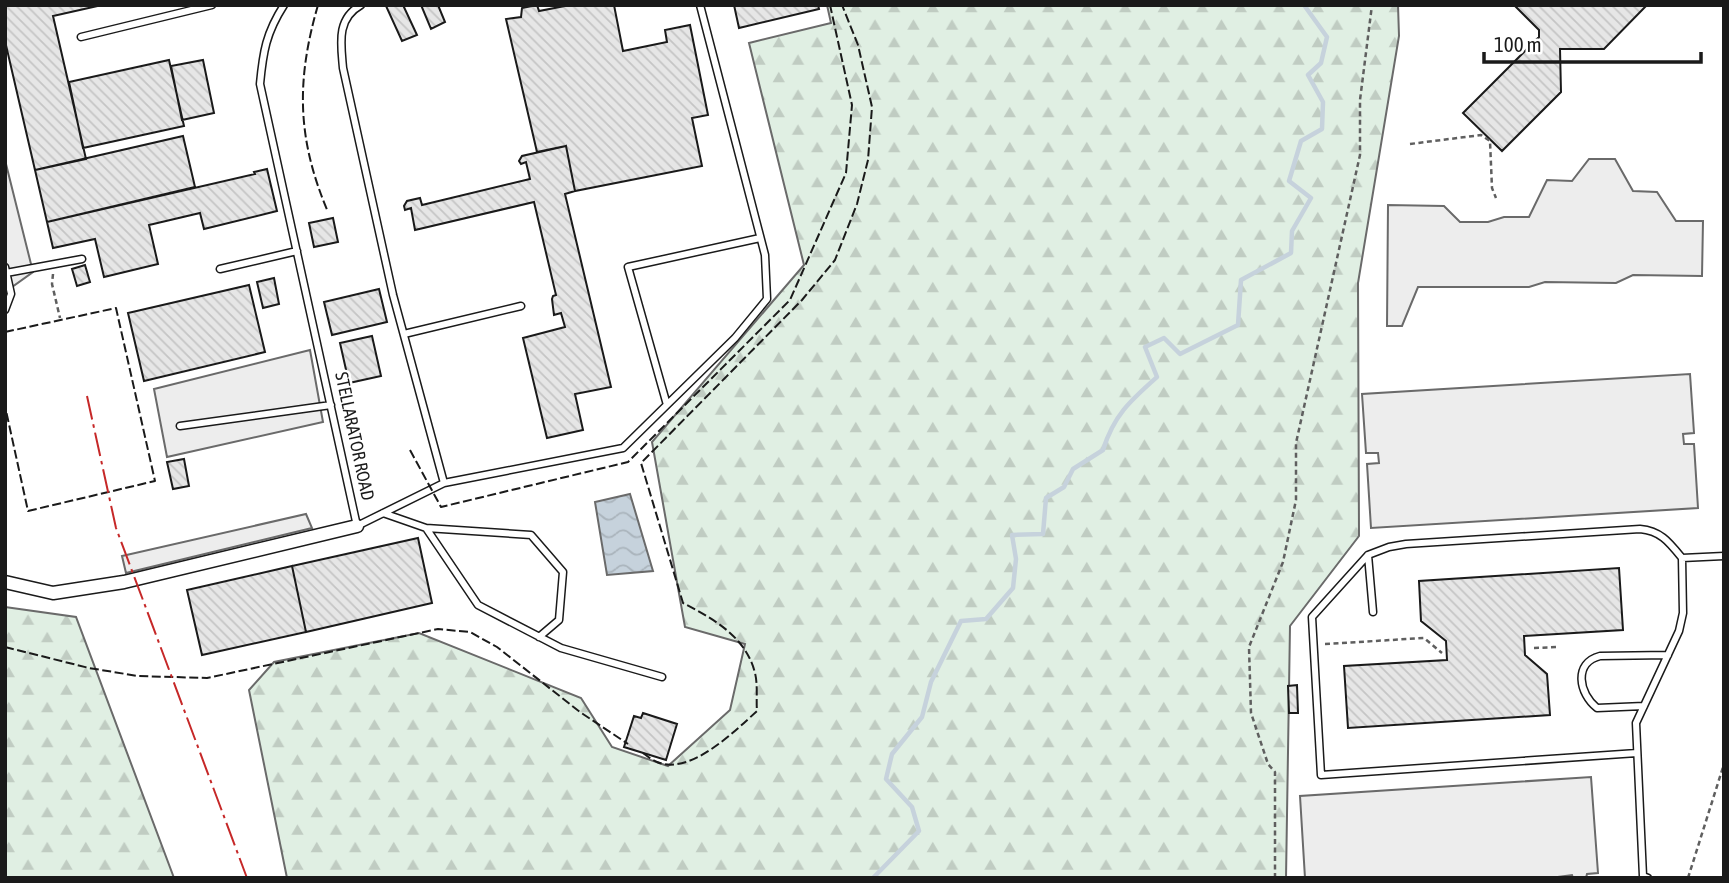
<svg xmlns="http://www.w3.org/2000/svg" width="1729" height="883" viewBox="0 0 1729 883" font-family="'Asap Condensed',sans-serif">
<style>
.forest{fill:url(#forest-firs);stroke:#6a6a6a;stroke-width:2}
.parking{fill:#ededed;stroke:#6a6a6a;stroke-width:2}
.water{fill:url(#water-waves);stroke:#6a6a6a;stroke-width:2}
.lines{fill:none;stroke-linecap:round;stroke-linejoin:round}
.stream{stroke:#c6d2dc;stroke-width:4.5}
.building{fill:url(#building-back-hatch);stroke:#1a1a1a;stroke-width:2}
.lane-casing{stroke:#1a1a1a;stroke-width:9}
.street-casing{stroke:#1a1a1a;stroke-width:15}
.path{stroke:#5f5f5f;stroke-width:2.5;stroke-dasharray:5 3.5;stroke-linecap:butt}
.lane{stroke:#fff;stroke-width:6}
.street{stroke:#fff;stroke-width:12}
.fence{stroke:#1a1a1a;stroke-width:2;stroke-dasharray:9 3.5;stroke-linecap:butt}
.power{stroke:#c62828;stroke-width:2;stroke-dasharray:24 5 3.5 5;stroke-linecap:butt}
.labels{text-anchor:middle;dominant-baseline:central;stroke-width:5;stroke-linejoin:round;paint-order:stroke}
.street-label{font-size:18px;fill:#1a1a1a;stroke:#fff}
</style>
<defs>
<pattern id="forest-firs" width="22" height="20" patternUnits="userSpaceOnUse" patternTransform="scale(1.75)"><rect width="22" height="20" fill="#e0efe3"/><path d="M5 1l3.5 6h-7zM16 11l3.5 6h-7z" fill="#c0ccc2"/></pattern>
<pattern id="water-waves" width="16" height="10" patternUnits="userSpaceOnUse" patternTransform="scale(1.75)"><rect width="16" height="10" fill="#c6d2dc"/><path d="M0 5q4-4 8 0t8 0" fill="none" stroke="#aab4bc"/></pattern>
<pattern id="building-back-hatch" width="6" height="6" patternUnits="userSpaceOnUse" patternTransform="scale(1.75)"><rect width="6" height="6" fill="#e6e6e6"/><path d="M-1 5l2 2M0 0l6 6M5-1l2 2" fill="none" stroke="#c5c5c5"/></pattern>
</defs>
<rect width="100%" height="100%" fill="#fff"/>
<path class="forest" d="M827 5H1398L1399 36 1358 283 1359 536 1290 626 1286 878H287L249 690 274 662 419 633 581 698 612 747 668 766 730 710 745 644 685 627 652 442 804 265 749 43 831 23Z
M5 607 76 617 174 878H5Z"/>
<path class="parking" d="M1589 159H1615L1633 191 1657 192 1676 221H1703L1702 276 1633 275 1616 283 1545 282 1529 287H1418L1402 326H1387L1388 205 1444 206 1460 222H1488L1504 217H1529L1547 180 1572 181Z
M5 160 33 272 5 292Z
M310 350 323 422 167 457 154 389Z
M1690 374 1694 433 1683 434 1684 444H1694L1698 508 1371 528 1367 464 1379 463 1378 453H1366L1362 394Z
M306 514 312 528 126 573 122 556Z
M1591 777 1598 873 1587 874 1586 878H1573L1572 875 1550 878H1305L1300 796Z"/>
<path class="water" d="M630 494 653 571 607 575 595 502Z"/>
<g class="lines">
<path class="stream" d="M873 878 919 831 912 807 886 779 892 754 922 717 931 682 961 621 986 619 1013 588 1016 559 1012 535 1043 534 1046 498 1064 487 1073 469 1103 450C1114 415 1130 401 1157 377L1145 347 1164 338 1180 354 1238 325 1241 280 1291 253 1292 231 1311 198 1289 181 1301 141 1322 129 1323 102 1308 75 1321 63 1327 37 1304 5"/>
</g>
<path class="building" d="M5 5H102L53 16 86 159 35 170 5 41Z
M403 5 417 35 402 41 386 6Z
M421 5H438L445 22 431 29Z
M537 5 539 11 570 5H614L623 51 667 42 665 30 690 25 708 115 692 118 702 166 575 191 566 146 537 152 506 19 521 17 522 8Z
M734 5H818L819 9 739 28Z
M1514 5H1647L1604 49H1560L1561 92 1502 151 1463 113 1539 37V30Z
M169 60 184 126 83 148 69 82Z
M203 60 214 113 182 120 171 66Z
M183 136 195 187 47 222 35 170Z
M566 146 575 191 565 194 611 387 575 394 583 430 547 438 523 338 565 327 561 313 554 315 552 299 553 296 556 295 534 202 415 230 411 208 405 210 404 206 407 201 420 198 422 205 530 179 526 162 521 164 519 161 522 156Z
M267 169 277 211 204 229 200 213 149 225 158 264 104 277 95 239 53 248 47 222 255 174 254 172Z
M333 218 338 242 314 247 309 223Z
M85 265 90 282 77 286 72 269Z
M274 278 279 304 263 308 257 282Z
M249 285 265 352 144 381 128 313Z
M379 289 387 322 332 335 324 302Z
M372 336 381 376 349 383 340 343Z
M184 459 189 486 173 489 167 462Z
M418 538 432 603 306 632 292 566Z
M292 566 306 632 202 655 187 590Z
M1619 568 1623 630 1524 636 1525 655 1547 674 1550 715 1348 728 1344 666 1447 660 1446 641 1421 621 1419 581Z
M1297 685 1298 713H1289L1288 686Z
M643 713 677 724 666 760 624 747 634 716 641 718Z"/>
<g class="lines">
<defs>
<path id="lane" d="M284 5C266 33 263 52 260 84L357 526 444 483 623 448 735 338 767 299 765 255 700 5
M361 5C336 19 341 44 343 68L393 295 444 483
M81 37 212 5
M5 267 11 294 5 310
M220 269 297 251
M6 273 82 259
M404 334 521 306
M667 405 628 267 760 238
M180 426 331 405
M383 513 426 528 478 605 561 648 662 677
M426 528 531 535 563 572 559 620 539 637
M1368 555 1373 612
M1644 706 1597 708C1579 694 1573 663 1600 656L1668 655
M1637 753 1321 775 1312 617 1368 555 1389 547 1406 544 1640 529C1661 531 1669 542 1682 558
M1648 878 1643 876 1636 723 1679 631 1683 613 1682 558 1724 556"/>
<path id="street" d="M5 582 53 593 124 582 357 526"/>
</defs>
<use href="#lane" class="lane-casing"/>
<use href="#street" class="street-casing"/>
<path class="path" d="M1410 144 1481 135 1490 141 1492 188 1496 198
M53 274 52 284 60 318
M1325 644 1424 638 1442 653
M1534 648 1559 647
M1275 878V772L1268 764 1251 713 1249 647 1283 562 1296 500V443L1360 155V100L1372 5
M1688 878 1724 764"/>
<use href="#lane" class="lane"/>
<use href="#street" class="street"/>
<path class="fence" d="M318 5C296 81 297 139 328 212
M5 332 116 308 155 481 28 511 5 406
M410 450 441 507 628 462 790 300 846 173 852 105 830 5
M5 647 89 668 138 676 207 678 438 629 470 632 497 647 580 712 628 744
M643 753C647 756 652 760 657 762 690 776 735 731 757 711 756 699 758 685 755 673 746 637 714 619 683 603L641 463 802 300 835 260 857 204 868 160 872 107 858 45 842 5"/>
<path class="power" d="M87 396 116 528 247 878"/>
</g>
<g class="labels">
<g class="street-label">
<text transform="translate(355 436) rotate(78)">STELLARATOR ROAD</text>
</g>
</g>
<rect width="1729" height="883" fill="none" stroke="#1a1a1a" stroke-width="14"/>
<path d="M1484 52v10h217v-10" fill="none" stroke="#1a1a1a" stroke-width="3.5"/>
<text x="1494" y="52" font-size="21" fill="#1a1a1a" stroke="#ffffff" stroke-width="5" paint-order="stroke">100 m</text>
</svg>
